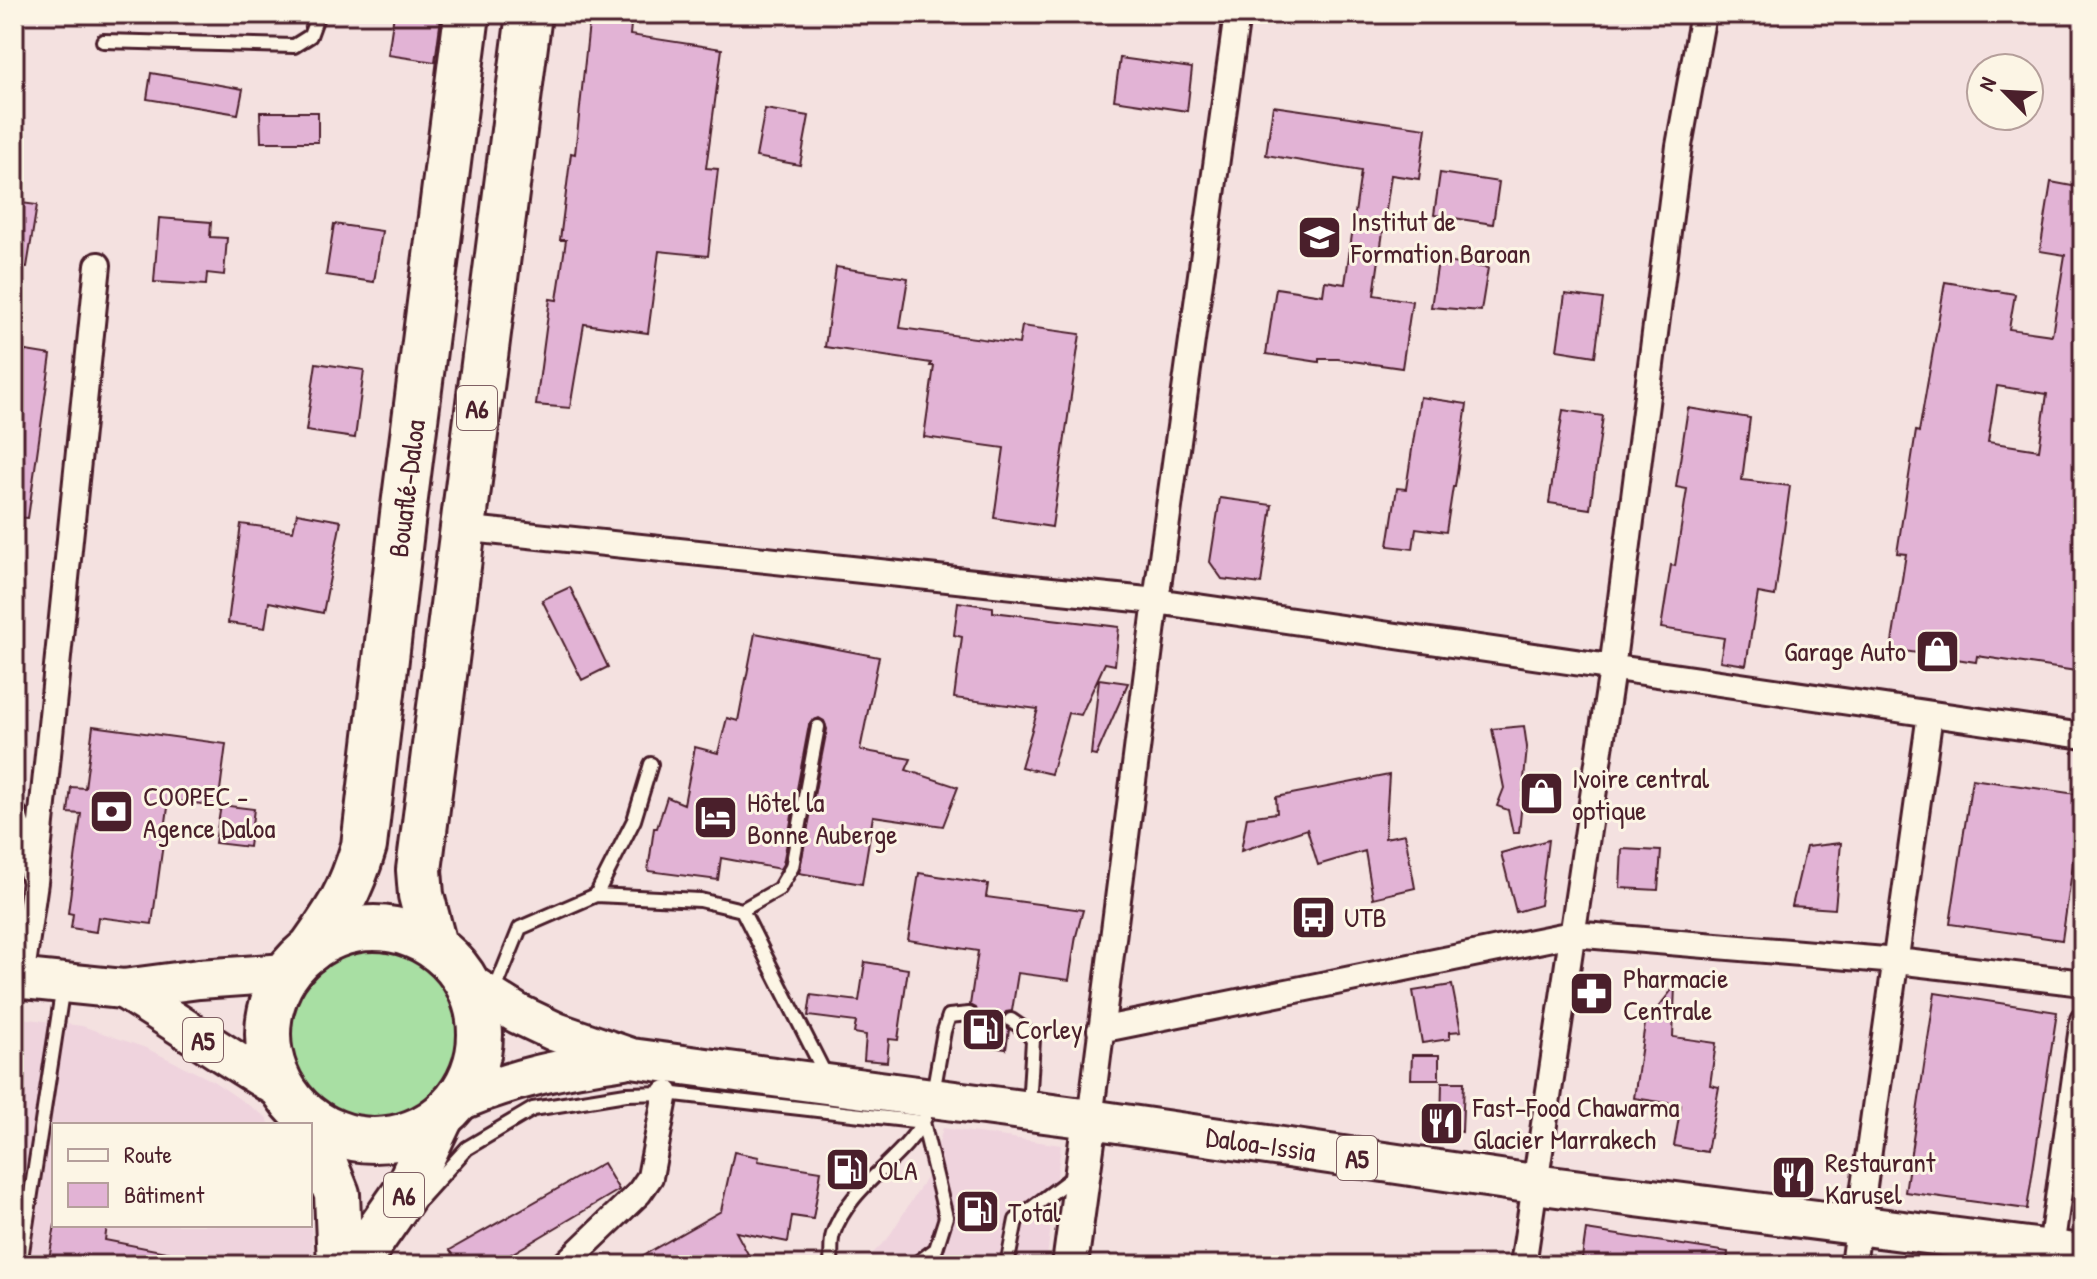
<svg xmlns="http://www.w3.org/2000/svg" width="2097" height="1279" viewBox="0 0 2097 1279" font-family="'Patrick Hand',sans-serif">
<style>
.built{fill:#efd3dd}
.green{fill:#a8dfa3;stroke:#797f67;stroke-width:2}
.building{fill:#e2b3d5;stroke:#4a1f2b;stroke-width:2;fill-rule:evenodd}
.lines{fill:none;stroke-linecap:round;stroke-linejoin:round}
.lane-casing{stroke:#4a1f2b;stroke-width:18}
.street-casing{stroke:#4a1f2b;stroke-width:30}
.secondary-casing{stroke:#4a1f2b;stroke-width:40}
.primary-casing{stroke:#4a1f2b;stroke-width:44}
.highway-casing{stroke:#4a1f2b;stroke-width:50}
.lane{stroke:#fcf5e5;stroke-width:12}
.street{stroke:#fcf5e5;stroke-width:24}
.secondary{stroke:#fcf5e5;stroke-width:34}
.primary{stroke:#fcf5e5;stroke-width:38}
.highway{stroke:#fcf5e5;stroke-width:44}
.labels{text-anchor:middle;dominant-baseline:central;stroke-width:6;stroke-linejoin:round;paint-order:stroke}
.shield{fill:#fcf5e5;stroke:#7f5f63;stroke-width:2}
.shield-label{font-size:26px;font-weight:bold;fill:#4a1f2b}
.poi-label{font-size:28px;fill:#4a1f2b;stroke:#fcf5e5;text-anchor:start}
.street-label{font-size:28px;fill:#4a1f2b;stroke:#fcf5e5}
</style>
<rect width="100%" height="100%" fill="#f4e1e0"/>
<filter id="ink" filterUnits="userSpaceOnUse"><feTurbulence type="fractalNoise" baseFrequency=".0125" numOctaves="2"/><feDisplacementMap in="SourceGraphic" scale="16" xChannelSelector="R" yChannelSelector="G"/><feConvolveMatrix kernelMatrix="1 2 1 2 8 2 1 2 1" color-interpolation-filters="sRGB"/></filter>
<g filter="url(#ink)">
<path class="built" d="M14 1017 82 1026 146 1048 213 1081 266 1117 270 1125H54V1225H310V1211L314 1265H14Z
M943 1128 1061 1145 1046 1265H861L888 1238 931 1170Z"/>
<path class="green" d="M289 1035a86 86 0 1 1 172 0a86 86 0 1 1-172 0Z"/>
<path class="building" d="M394 14 441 18 435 62 388 55Z
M590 14H632L630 35 722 49 706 168 718 169 708 256 659 251 648 333 584 324 570 408 536 405 550 299 557 300 566 240H560L571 153 575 154Z
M1120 58 1192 68 1187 111 1114 100Z
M151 73 243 89 238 114 147 99Z
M1273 106 1426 128 1419 179 1391 175 1374 295 1412 301 1402 368 1338 359H1319V362L1266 354 1276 288 1323 295 1325 281 1345 284 1361 171 1266 155Z
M765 109 809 116 800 165 756 157Z
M260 112H318V142H261Z
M1440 173 1499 182 1493 224 1434 215Z
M2051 182 2083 188V672L1977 656 1976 662 1891 649 1906 554 1897 553 1916 431 1919 432 1945 282 2015 294 2009 329 2052 335 2065 255 2040 251ZM1997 386 2047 394 2039 450 1988 442Z
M14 202 37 205 27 267 14 266Z
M159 218 211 222 210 237 227 238 224 275 207 273 206 285 154 282Z
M334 224 382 231 374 282 326 275Z
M1438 261 1488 268 1481 311 1431 307Z
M836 267 908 278 900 328 1019 344 1022 326 1080 334 1052 527 994 518 1004 448 924 437 934 366H930L931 363 825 347Z
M1565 294 1603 299 1595 356 1557 350Z
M14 349 51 355 28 518 14 517Z
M316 363 364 370 355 438 306 431Z
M1420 397 1467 404 1455 487H1453L1446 532 1416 528 1413 549 1388 546 1397 488 1406 489Z
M1688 408 1750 418 1742 480 1790 486 1775 596 1758 593 1746 665 1720 661 1724 638 1661 628 1671 565 1675 566 1687 489 1676 487Z
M1563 410 1603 416 1590 509 1549 503Z
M1220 498 1272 505 1261 584 1222 579 1210 562Z
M297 513 341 521 323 613 269 602 265 628 228 623 241 524 293 531Z
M570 587 608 667 582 680 542 600Z
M958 602 993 607V612L1119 627 1115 665 1105 663 1081 715 1068 713 1051 774 1021 767 1038 709 954 698 962 637 954 635Z
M755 633 879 657 860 750 911 759 906 770 958 787 943 826 873 816 862 884 799 873 827 729 824 721 819 718 812 721 809 725 783 864 780 869 721 858 718 880 648 871 654 828H657L667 797 684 804 695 747 718 753 727 718 738 721Z
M1099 679 1128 683 1096 756 1091 755Z
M93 726 226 744 218 806 169 800 152 924 98 917 96 932 71 928 73 914 68 913 81 814 68 813 71 787 85 788Z
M1524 726 1527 747 1519 833H1513L1508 810 1497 806 1504 788 1492 729Z
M1389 775 1385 838 1405 834 1415 888 1373 898 1365 851 1318 865 1307 829 1241 851 1247 817 1277 813 1276 797Z
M1972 779 2083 795 2062 940 1950 924Z
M221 805 254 809 249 847 215 843Z
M1548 840 1540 905 1516 912 1501 853Z
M1841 843 1835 909 1792 906 1806 847Z
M1622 849 1661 851 1658 890 1620 888Z
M919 873 988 884 986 897 1083 910 1076 936 1069 980 1018 973 1012 1011 1006 1012 1002 1018 1003 1024 1009 1030 1006 1049 965 1043 968 1023 975 1021 978 1014 976 1008 970 1005 978 951 908 940Z
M865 962 908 969 898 1040 889 1039 887 1062 864 1060 866 1035 854 1033 856 1022 808 1016 811 995 859 1001Z
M1452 985 1461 1031 1450 1032V1039L1422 1043 1413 991Z
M1675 986 1673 1037 1716 1043 1710 1085 1719 1087 1707 1152 1674 1146 1681 1105 1634 1098 1645 1024Z
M1935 993 2057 1012 2027 1209 1905 1192Z
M1412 1055H1439V1079H1411Z
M1442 1082H1464L1462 1132 1441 1128Z
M734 1152 759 1157 758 1161 821 1171 813 1219 792 1216 788 1242 736 1232 748 1254 728 1265H626L721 1211Z
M603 1163 619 1190 493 1265H461L450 1250Z
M55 1225H107L105 1240 176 1254 175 1265H48Z
M1586 1230 1728 1252 1727 1265H1581Z"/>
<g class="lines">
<defs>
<path id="lane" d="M103 41 294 46 310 36 318 14
M596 895 700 900 742 910 826 1076
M742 910 779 889 792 867 818 727
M493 995 520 928 596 895 634 820 651 764
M1011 1020 1024 1029 1033 1040 1029 1107
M933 1093 944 1031 949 1016 969 1014
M421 1199 467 1148 533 1109 626 1094 666 1093 923 1122 946 1217 936 1249 914 1265
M20 1265 63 986
M831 1265C832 1256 830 1243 833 1234 849 1186 902 1161 925 1118
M1007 1265 1016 1220 1077 1174"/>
<path id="street" d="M461 528 1156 601 2083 736
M14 815 35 882 21 979
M35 882 98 265
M1100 1030 1572 934 1897 961 2083 983
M1090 1119 1156 601 1237 14
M2049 1263 2083 1020
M564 1265 639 1193 650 1177 666 1093
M1523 1265 1612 669 1679 146 1703 14
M1853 1265 1930 714"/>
<path id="secondary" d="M1070 1265 1090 1119"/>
<g id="primary">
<path d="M14 978 123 989 199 979 287 973"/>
<path id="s1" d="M468 983 518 1014 556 1032 631 1058 1090 1119 1534 1184 2083 1254"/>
<path d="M123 989C177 1022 229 1059 284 1091"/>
<path d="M457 1102C515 1077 563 1068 624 1059"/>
</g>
<g id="highway">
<circle cx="374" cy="1034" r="106"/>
<path d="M434 945 421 895 419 870 529 14"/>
<path id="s2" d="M310 950C338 911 350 893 364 846L403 514 467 14"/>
<path d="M310 1127 337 1194 340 1265"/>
<path d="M355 1265 405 1193 441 1117"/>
</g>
</defs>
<use href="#lane" class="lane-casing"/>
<use href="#street" class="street-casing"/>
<use href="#secondary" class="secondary-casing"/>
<use href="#primary" class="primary-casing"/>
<use href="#highway" class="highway-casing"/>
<use href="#lane" class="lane"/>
<use href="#street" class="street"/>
<use href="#secondary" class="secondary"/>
<use href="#primary" class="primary"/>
<use href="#highway" class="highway"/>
</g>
</g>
<defs>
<symbol id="school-square" viewBox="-11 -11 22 22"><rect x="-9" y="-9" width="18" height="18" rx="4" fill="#4a1f2b" stroke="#fcf5e5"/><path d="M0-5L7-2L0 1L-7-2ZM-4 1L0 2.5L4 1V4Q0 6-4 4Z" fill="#fff"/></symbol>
<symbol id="shop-square" viewBox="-11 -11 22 22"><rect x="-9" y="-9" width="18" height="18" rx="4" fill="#4a1f2b" stroke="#fcf5e5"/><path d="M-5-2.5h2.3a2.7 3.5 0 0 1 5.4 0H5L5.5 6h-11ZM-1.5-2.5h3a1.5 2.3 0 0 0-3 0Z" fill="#fff"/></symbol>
<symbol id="bank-square" viewBox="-11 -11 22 22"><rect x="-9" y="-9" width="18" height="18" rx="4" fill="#4a1f2b" stroke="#fcf5e5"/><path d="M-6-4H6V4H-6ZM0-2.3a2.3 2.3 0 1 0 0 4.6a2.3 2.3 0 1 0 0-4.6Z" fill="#fff"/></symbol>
<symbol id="hotel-square" viewBox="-11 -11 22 22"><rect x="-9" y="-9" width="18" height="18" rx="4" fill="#4a1f2b" stroke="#fcf5e5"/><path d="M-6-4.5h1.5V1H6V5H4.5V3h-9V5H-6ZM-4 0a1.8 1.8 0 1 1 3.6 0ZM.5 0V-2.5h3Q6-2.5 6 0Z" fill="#fff"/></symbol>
<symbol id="bus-square" viewBox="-11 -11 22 22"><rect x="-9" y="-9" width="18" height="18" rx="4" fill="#4a1f2b" stroke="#fcf5e5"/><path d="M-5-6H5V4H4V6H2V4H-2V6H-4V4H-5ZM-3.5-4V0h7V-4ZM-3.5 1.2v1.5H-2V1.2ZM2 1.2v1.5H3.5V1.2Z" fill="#fff"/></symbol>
<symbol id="pharmacy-square" viewBox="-11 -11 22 22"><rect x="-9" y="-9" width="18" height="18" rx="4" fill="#4a1f2b" stroke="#fcf5e5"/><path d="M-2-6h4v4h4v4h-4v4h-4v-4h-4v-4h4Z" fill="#fff"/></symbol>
<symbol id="fuel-square" viewBox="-11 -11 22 22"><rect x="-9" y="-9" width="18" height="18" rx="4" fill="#4a1f2b" stroke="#fcf5e5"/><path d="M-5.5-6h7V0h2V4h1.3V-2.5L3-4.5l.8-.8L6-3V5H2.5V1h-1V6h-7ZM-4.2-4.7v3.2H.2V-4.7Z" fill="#fff"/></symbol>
<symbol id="restaurant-square" viewBox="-11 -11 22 22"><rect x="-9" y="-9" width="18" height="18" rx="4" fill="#4a1f2b" stroke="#fcf5e5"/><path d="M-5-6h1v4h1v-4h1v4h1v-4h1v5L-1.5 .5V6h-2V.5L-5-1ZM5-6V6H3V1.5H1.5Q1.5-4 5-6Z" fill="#fff"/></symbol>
</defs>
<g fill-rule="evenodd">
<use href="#school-square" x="1294" y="212" width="51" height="51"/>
<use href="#shop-square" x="1912" y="626" width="51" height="51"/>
<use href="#shop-square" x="1516" y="768" width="51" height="51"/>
<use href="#bank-square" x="86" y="786" width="51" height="51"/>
<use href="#hotel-square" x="690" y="792" width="51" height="51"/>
<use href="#bus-square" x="1288" y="892" width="51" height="51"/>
<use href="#pharmacy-square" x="1566" y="968" width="51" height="51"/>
<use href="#fuel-square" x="958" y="1004" width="51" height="51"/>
<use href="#restaurant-square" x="1416" y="1098" width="51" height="51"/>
<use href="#fuel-square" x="822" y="1144" width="51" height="51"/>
<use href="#restaurant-square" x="1768" y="1152" width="51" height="51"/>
<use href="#fuel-square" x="952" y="1186" width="51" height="51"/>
</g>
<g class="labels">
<g class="shield">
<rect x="457" y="386" width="40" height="44" rx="6"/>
<rect x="183" y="1018" width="40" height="44" rx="6"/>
<rect x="1337" y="1136" width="40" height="44" rx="6"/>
<rect x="384" y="1173" width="40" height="44" rx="6"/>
</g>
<g class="shield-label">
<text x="477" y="408">A6</text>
<text x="203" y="1040">A5</text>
<text x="1357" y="1158">A5</text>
<text x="404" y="1195">A6</text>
</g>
<g class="poi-label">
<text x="1351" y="221">Institut de<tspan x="1351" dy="32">Formation Baroan</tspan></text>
<text x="1906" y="651" text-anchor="end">Garage Auto</text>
<text x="1572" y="778">Ivoire central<tspan x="1572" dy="32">optique</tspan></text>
<text x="143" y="796">COOPEC -<tspan x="143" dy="32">Agence Daloa</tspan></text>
<text x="747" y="802">Hôtel la<tspan x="747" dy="32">Bonne Auberge</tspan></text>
<text x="1344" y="917">UTB</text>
<text x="1623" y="978">Pharmacie<tspan x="1623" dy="32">Centrale</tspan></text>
<text x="1015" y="1029">Corley</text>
<text x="1473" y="1107">Fast-Food Chawarma<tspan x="1473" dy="32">Glacier Marrakech</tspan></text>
<text x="1825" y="1162">Restaurant<tspan x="1825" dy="32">Karusel</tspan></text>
<text x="878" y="1170">OLA</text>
<text x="1008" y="1212">Total</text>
</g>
<g class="street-label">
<text stroke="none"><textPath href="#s2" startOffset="478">Bouaflé-Daloa</textPath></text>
<text stroke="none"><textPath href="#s1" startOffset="816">Daloa-Issia</textPath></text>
</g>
</g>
<rect width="2097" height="1279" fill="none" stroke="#fcf5e5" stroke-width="48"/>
<rect x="24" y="24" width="2049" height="1231" fill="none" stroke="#4a1f2b" stroke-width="3" filter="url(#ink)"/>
<rect x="52" y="1123" width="260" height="104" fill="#fcf5e5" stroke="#b59f9b" stroke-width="2"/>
<rect x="68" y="1149" width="40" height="12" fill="#fcf5e5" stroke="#b59f9b" stroke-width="2"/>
<text x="124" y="1163" font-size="24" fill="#4a1f2b">Route</text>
<rect x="68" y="1183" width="40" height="24" fill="#e2b3d5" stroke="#b59f9b" stroke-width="2"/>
<text x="124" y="1203" font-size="24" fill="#4a1f2b">Bâtiment</text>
<g transform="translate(2005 92) rotate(294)"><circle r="38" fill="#fcf5e5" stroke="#b59f9b" stroke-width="2"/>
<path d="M0-6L14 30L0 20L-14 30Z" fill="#4a1f2b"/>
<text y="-12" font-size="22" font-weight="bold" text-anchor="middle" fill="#4a1f2b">N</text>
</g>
</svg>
